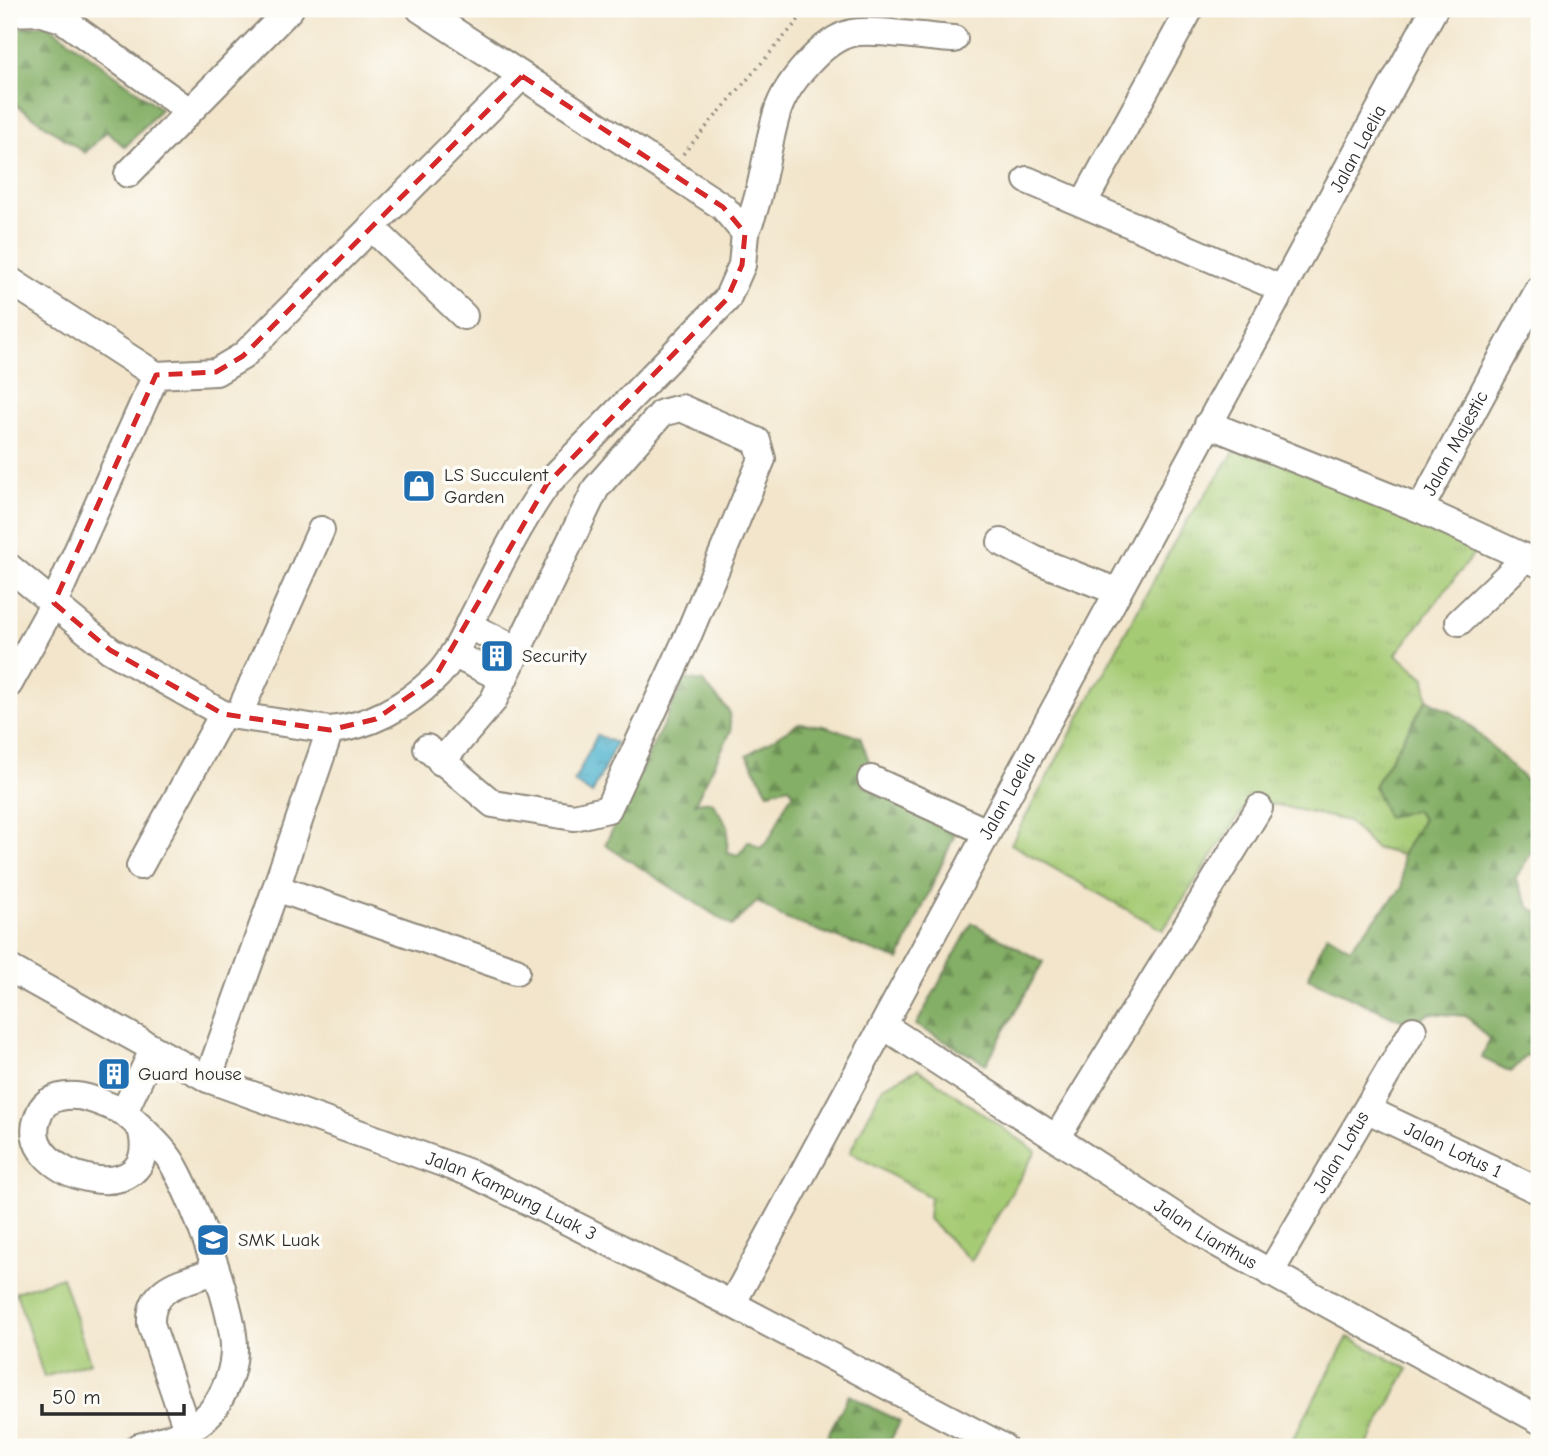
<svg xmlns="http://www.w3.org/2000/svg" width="1548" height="1456" viewBox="0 0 1548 1456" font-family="'Comic Neue',sans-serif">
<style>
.grass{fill:url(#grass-tufts);stroke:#687b50;stroke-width:2}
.forest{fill:url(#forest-firs);stroke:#586d48;stroke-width:2}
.pitch{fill:#a6cb75;stroke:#687b50;stroke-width:2}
.water{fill:url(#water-ripples);stroke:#3e707d;stroke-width:2}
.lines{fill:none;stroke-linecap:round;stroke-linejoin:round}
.minor-casing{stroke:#8e887b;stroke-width:30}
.path{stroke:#8e887b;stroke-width:3.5;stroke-dasharray:2 5;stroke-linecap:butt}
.minor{stroke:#fff;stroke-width:26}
.marked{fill:none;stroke:#d62828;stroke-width:5;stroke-dasharray:14 9;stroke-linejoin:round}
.labels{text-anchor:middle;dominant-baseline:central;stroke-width:7;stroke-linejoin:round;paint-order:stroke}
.street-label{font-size:19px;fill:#2b2b2b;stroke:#fdfcf7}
.poi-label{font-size:19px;fill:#2b2b2b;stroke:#fdfcf7;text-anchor:start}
</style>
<defs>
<pattern id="grass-tufts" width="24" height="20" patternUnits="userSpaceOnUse" patternTransform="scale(1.75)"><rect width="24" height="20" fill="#a6cb75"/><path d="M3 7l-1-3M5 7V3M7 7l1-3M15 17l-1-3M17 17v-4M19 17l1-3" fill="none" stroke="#8fae65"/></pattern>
<pattern id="forest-firs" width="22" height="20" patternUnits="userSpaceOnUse" patternTransform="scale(1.75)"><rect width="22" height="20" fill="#84af66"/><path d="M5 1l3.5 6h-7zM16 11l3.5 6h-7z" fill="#6c8f54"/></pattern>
<pattern id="water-ripples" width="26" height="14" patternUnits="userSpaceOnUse" patternTransform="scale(1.75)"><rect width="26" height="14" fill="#50b4cf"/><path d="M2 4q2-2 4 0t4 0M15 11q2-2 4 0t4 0" fill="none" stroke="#4393a8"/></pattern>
</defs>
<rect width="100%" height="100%" fill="#fdfcf7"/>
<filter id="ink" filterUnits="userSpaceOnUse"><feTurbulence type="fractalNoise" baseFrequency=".0143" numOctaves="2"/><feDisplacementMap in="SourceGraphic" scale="14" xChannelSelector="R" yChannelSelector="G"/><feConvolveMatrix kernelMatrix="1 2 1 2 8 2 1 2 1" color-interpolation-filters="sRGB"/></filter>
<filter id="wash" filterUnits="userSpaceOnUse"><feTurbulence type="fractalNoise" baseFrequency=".00686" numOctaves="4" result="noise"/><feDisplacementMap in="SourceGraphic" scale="28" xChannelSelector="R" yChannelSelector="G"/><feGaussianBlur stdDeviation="1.57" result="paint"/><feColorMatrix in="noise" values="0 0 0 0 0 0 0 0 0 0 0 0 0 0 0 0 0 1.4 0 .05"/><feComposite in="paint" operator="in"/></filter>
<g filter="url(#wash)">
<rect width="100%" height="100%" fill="#f2e5cb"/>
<path class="grass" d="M1235 451 1264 456 1441 529 1475 552 1396 654 1425 678 1427 699 1374 786 1415 810 1423 819 1402 855 1375 848 1348 821 1250 799 1163 930 1011 844 1181 530Z
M918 1069 1036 1151 971 1261 928 1219 930 1197 850 1152 883 1087Z
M1348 1337 1408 1369 1366 1447H1309L1293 1438Z"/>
<path class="forest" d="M47 24 161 109 125 147 107 131 85 153 9 100V29Z
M685 679 703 682 729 711 731 731 695 803 712 801 728 827 727 852 738 855 749 841 760 848C778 835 778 809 794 793L789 787 768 792 747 755 799 723 824 726 860 737 869 761 862 785 956 832 899 960 786 919 757 902 732 926 605 845Z
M1427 699 1462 718 1539 793V841L1515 879 1530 908 1539 913V1058L1527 1055 1511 1072 1482 1058 1489 1039 1466 1016 1430 1013 1412 1025 1308 978 1327 934 1350 948 1402 888V855L1423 819 1415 810 1387 817 1374 786Z
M972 923 1043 962 986 1064 916 1025Z
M849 1395 900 1422 887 1447H821Z"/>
<path class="pitch" d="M62 1277 90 1362 44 1377 16 1292Z"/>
<path class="water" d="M597 735 616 743 592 794 574 782Z"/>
</g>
<g filter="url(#ink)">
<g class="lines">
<defs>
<g id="minor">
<path d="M9 13 39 12 62 19 189 111"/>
<path d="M128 174 290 9"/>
<path d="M1027 180 1280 288"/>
<path d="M1084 202 1190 9"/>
<path d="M371 227 464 316"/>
<path d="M745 233C763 195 765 153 777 113 785 85 823 39 852 33 871 28 930 38 954 39"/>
<path d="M9 280 156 375"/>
<path id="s1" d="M1208 424 1420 509 1539 289"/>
<path d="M1420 509 1539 564"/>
<path d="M1001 542 1036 560 1116 591"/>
<path d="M9 567 110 650 223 714 330 730"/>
<path d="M1459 622 1525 559"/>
<path d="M468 625 518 650"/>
<path d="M453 654 504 679"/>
<path d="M9 684 54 603 156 375 216 372 243 356 522 76"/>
<path d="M238 716 321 530"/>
<path d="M427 748 493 804 574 817 608 809 687 638 762 459 757 441 681 408 662 413 596 488 493 701 441 762"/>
<path d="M871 779 987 832"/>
<path d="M140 866 223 714"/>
<path d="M276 888 330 730C368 727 406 706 434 679 453 661 464 634 476 611 498 567 519 524 547 484L727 299 742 265 745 233 723 207 420 9"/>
<path id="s2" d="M9 968 208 1079 473 1174 732 1304 1003 1447"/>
<path id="s3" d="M884 1026 1215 1242 1539 1420"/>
<path d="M208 1079 276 888 516 971"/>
<path id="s4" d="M1368 1110 1539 1191"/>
<path d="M124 1112C99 1102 73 1087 48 1102 41 1107 40 1112 37 1120 17 1178 165 1216 141 1128"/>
<path d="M1057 1137 1259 808"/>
<path id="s5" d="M1270 1273 1413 1030"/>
<path id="s6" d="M732 1304 1434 9"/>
<path d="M188 1432 151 1324C149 1285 185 1282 215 1271"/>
<path d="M139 1447C167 1438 199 1432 216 1405 226 1389 234 1368 234 1349 235 1312 191 1189 169 1158 157 1141 139 1126 124 1112L153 1050"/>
</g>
</defs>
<use href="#minor" class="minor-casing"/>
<path class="path" d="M683 154 808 9"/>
<use href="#minor" class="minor"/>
</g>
</g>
<path class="marked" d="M522 76 723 207 745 233 742 265 727 299 547 484 434 679 376 719 330 730 223 714 110 650 54 603 156 375 216 372 243 356Z"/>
<defs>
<symbol id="shop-square" viewBox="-11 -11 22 22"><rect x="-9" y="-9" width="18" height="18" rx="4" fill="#1f6fb2" stroke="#fdfcf7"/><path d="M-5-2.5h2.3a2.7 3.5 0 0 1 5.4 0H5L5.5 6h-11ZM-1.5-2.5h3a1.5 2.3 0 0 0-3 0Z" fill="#fff"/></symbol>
<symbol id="building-square" viewBox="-11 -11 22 22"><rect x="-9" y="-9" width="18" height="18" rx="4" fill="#1f6fb2" stroke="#fdfcf7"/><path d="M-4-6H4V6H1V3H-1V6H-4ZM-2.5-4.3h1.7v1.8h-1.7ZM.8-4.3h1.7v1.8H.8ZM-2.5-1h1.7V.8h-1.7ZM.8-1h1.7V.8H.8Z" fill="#fff"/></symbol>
<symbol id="school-square" viewBox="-11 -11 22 22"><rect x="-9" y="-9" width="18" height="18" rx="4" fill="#1f6fb2" stroke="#fdfcf7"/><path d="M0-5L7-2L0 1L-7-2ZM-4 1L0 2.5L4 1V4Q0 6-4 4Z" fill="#fff"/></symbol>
</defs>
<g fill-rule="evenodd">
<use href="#shop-square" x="400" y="467" width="38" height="38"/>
<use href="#building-square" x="478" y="637" width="38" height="38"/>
<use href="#building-square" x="95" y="1055" width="38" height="38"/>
<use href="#school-square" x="194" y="1221" width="38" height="38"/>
</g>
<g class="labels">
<g class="street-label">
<text stroke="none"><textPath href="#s6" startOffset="1314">Jalan Laelia</textPath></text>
<text stroke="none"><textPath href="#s1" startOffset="303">Jalan Majestic</textPath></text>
<text stroke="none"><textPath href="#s6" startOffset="578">Jalan Laelia</textPath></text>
<text stroke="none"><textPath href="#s4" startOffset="94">Jalan Lotus 1</textPath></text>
<text stroke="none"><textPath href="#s5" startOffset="140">Jalan Lotus</textPath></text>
<text stroke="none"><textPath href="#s2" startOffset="553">Jalan Kampung Luak 3</textPath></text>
<text stroke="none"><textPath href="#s3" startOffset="383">Jalan Lianthus</textPath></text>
</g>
<g class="poi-label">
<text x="444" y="475">LS Succulent<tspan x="444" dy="22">Garden</tspan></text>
<text x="522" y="656">Security</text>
<text x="138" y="1074">Guard house</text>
<text x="238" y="1240">SMK Luak</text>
</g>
</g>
<rect width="1548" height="1456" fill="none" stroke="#fdfcf7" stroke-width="35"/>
<path d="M42 1404v10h142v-10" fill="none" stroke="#2b2b2b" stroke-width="3.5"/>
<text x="52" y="1404" font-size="21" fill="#2b2b2b" stroke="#fdfcf7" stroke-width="5" paint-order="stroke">50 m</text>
</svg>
